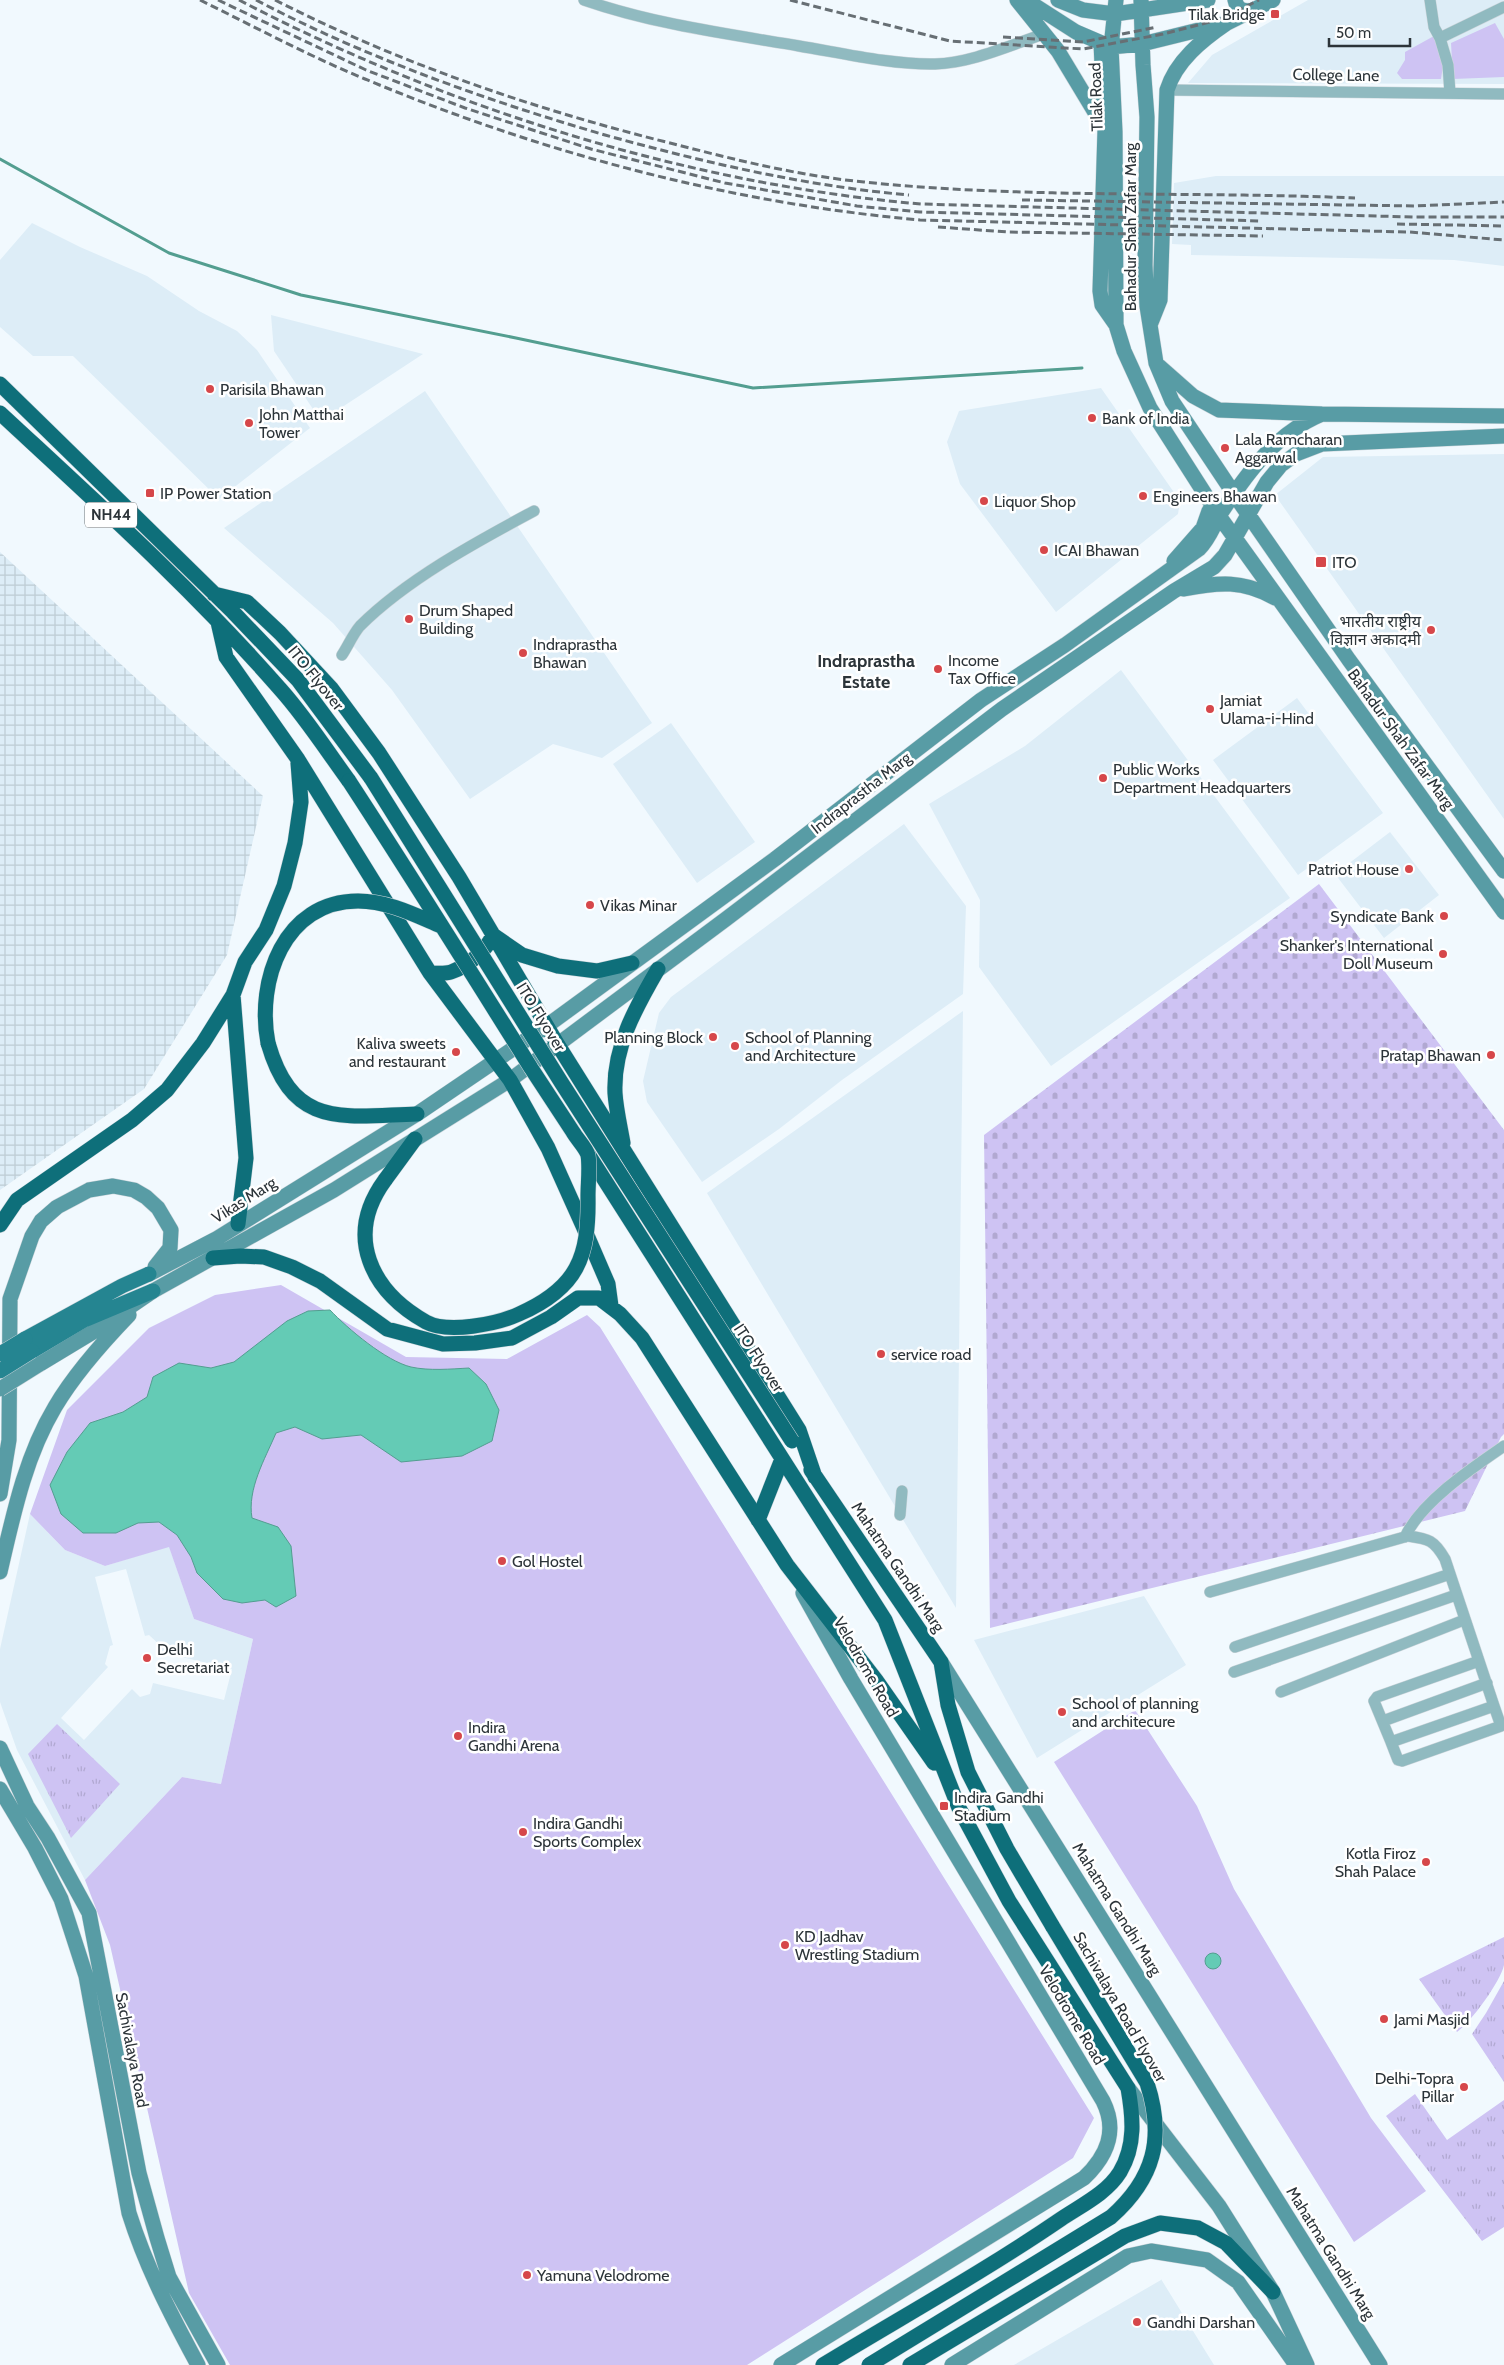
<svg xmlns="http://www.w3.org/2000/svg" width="1504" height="2365" viewBox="0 0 1504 2365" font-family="Cabin,'Noto Sans Devanagari',sans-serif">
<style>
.built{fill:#ddedf7;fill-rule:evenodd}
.industrial{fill:url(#industrial-grid)}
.grass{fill:url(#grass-tufts)}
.cemetery{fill:url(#cemetery-stones)}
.garden{fill:#cec3f3}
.water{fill:#64cbb5;stroke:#539e90}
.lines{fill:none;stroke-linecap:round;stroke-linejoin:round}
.stream{stroke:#539e90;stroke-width:3}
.street-casing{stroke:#ced6db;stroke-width:12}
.secondary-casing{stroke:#ced6db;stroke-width:16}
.primary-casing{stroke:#ced6db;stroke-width:16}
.highway-casing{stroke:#ced6db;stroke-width:16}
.street{stroke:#90bac0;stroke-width:11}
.secondary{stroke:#589ca5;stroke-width:15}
.primary{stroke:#258591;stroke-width:15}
.highway{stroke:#0e6f7a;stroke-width:15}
.rail{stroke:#676f74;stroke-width:3;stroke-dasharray:8 4;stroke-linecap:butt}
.secondary-bridge-casing{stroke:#ced6db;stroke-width:16;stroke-linecap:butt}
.primary-bridge-casing{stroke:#ced6db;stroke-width:16;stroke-linecap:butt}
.highway-bridge-casing{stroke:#ced6db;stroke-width:16;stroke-linecap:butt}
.secondary-bridge{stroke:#589ca5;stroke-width:15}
.primary-bridge{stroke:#258591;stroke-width:15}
.highway-bridge{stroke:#0e6f7a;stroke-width:15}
.poi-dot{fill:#d6474a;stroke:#fff;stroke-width:2}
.labels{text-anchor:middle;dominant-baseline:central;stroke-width:5;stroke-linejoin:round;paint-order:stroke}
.shield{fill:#fff;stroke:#6b7174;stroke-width:1}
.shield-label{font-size:15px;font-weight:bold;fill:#2c3439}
.poi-label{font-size:16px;fill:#2c3439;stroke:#fff;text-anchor:start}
.street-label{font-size:16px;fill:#2c3439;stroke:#fff}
.neighbourhood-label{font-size:18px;font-weight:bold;fill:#2c3439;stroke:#fff}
</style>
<defs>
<pattern id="industrial-grid" width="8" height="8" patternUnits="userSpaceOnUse" patternTransform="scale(1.25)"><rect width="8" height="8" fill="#ddedf7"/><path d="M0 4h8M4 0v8" fill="none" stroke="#beccd4"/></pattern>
<pattern id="grass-tufts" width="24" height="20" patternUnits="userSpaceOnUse" patternTransform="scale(1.25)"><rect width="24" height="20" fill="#cec3f3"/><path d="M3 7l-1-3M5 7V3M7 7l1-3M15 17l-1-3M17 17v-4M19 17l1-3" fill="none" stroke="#b1a8d1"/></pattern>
<pattern id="cemetery-stones" width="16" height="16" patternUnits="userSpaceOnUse" patternTransform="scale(1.25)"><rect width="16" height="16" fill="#cec3f3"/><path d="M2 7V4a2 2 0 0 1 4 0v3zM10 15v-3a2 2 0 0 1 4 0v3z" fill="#b1a8d1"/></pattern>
</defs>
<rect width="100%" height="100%" fill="#f1f9fe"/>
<path class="built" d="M1308 0H1504V84L1188 83 1212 55Z
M1216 176H1504V266L1454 260 1191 255V245L1172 244 1174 183Z
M32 223 80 247 147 276 199 311 237 331 257 350 310 428 219 499 73 356H33L0 327V260Z
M271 315 423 354 321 421 274 351Z
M1101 388 1180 501 1178 514 1056 612 960 484 947 442 959 411Z
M425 391 652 723 602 758 553 744 470 799 392 690 333 623 224 528Z
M1504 454V819L1275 495 1323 457Z
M1121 670 1290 898 1051 1066 979 967 980 900 929 804 1025 746Z
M1297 698 1383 813 1298 875 1213 760Z
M671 723 755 842 697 883 613 764Z
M904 824 966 906 963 994 842 1080 779 1129 702 1182 647 1102 643 1081 659 1013 671 997Z
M1390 832 1439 895 1384 938 1335 874Z
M963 1011 956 1608 707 1193Z
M30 1514 65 1550 105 1566 169 1546 194 1619 253 1639 221 1784 182 1777 85 1880 17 1750 0 1702V1649ZM126 1569 145 1636 149 1635 162 1647 161 1652 232 1669 224 1700 153 1683 150 1694 140 1697 132 1689 84 1740 61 1718 108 1667 105 1664 110 1646 113 1645 95 1577Z
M1144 1596 1186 1665 1037 1758 974 1640Z
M1161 2279 1214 2365H1014L1161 2280Z"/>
<path class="industrial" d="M0 552 263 796 227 955 144 1089 0 1190Z"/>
<path class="grass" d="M57 1724 120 1784 71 1838 28 1754Z
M1504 1937C1504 1946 1504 1957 1504 1965 1501 1981 1471 2022 1457 2032L1419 1979Z
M1504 1981V2082L1472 2034 1486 2013Z
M1415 2094 1447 2140 1504 2100V2227L1482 2241 1386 2116Z"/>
<path class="cemetery" d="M1319 884 1504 1130V1434L1501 1437 1465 1511 990 1628 984 1135Z"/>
<path class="garden" d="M1495 23 1504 39V77L1453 79 1451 43Z
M1434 36 1443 66 1441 79H1402L1397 73 1405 60V52Z
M281 1285 406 1357 507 1359 587 1315 600 1327 1094 2118 1073 2158 747 2365H230L189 2293 110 1945 85 1880 182 1777 221 1784 253 1639 194 1619 169 1547 105 1566 65 1550 30 1514 67 1410 149 1328 215 1295Z
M1135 1710 1197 1806 1234 1889 1371 2118 1426 2191 1354 2242 1054 1762Z"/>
<path class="water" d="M330 1310C348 1329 386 1361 411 1367 429 1371 451 1369 469 1368L486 1384 499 1410 492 1441 462 1456 401 1462 361 1435 322 1439 295 1427 276 1433C265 1459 247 1489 252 1518L278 1527 291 1546 296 1596 276 1607 265 1600 242 1603 223 1599 197 1573 191 1557 177 1535 159 1522 138 1523 116 1533H83L61 1514 50 1485 67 1452 90 1423 123 1412 147 1397 153 1377 179 1363 211 1368 234 1362 287 1321 308 1311Z
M1205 1961a8 8 0 1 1 16 0a8 8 0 1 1-16 0Z"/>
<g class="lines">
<path class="stream" d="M0 159 169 253 301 295 516 338 753 388 1082 368"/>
<defs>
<path id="street" d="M584 0C653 24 728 34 799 46 841 53 893 65 935 64 972 63 1010 45 1044 34
M1430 0 1434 27 1440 38
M1167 90 1504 94
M1450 93 1448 65 1440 38 1504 7
M342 655C348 646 353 634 360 626 406 580 476 542 534 511
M900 1515 902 1491
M1405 1537C1421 1502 1472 1468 1504 1446
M1210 1592 1408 1536C1429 1539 1434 1540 1445 1559L1494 1706 1501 1726 1504 1725
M1235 1647 1450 1574
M1479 1661 1377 1697 1374 1701 1391 1742 1494 1706
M1234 1672 1456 1595
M1281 1692 1464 1620
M1383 1721 1487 1683
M1391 1742 1398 1760 1402 1761 1501 1726"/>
<path id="secondary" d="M1017 0 1058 51 1102 124
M1026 0 1076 32 1111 47 1142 44 1227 23 1273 0
M1058 0 1083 10 1115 14 1208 0
M1116 0 1111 47 1115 132 1116 325 1124 351 1150 408 1219 516 1504 912
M1141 0 1143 65 1147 117 1145 265 1147 306 1156 363 1172 401 1234 494 1349 660 1504 871
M1235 0C1237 10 1244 12 1253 10
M1101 43 1105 130 1100 291 1102 305 1116 325
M1150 325 1160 300 1167 90C1176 61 1202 40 1227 23
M1159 366 1193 396 1219 410 1322 414 1504 416
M1174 561 1203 528 1209 511
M1184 589C1219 582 1243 580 1275 598
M149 1274 216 1239 417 1114 548 1025 775 859 981 700 1065 645 1199 549C1210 538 1213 526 1221 513 1247 473 1276 433 1322 414
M40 1364 93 1332 153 1291 334 1190 510 1080 726 919 1002 709 1174 591 1214 567 1225 555 1267 482 1281 465 1296 454 1322 444 1504 436
M0 1494 9 1440 10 1299 32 1236 41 1221 57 1207 89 1190 113 1186 134 1190 146 1197 158 1208 171 1230 170 1248 155 1267
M0 1572C13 1516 25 1457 55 1407 75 1373 102 1343 129 1315
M941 1662 1380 2365
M0 1748 27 1806 48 1838 89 1913 139 2173 157 2238 169 2277 218 2365
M0 1789 35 1848 61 1899 86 1976 129 2213C146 2267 171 2315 198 2365
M1128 2088 1219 2206 1273 2292 1307 2365
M781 2365 1084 2178C1107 2156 1118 2131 1103 2101L851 1679 803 1593
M952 2365 1128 2256 1151 2251 1207 2260 1238 2282 1296 2365"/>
<path id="primary" d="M25 1339 122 1286 149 1274
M32 1351 84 1320 153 1291"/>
<path id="highway" d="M0 384 233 612 298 680 371 778
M0 413C96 502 194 590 281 690 306 718 327 751 349 781
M214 594 247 602 280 633 331 688 379 753 459 877 558 1045 799 1430 815 1477
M218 622 226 657 297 758 430 973 510 1080 548 1148 583 1226 608 1284 611 1306
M430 973C437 973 445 974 451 972 468 966 486 951 493 935L522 955 558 966 597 971 632 963
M268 1043C293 1130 343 1116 417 1114
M623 1143C620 1126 616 1109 615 1093 613 1047 636 1007 658 969
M588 1154 885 1620 959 1808 1009 1901 1128 2088C1133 2117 1136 2145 1120 2172 1107 2193 1082 2205 1061 2219 985 2271 902 2317 823 2365
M385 1180 415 1139
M238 1224 246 1158 233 995 245 962 266 930 284 886 295 843 301 802 298 763
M0 1225 17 1200 132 1120 167 1090 203 1043 233 995
M213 1258 240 1256 264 1257 292 1267 320 1281 387 1329 443 1344 475 1343 512 1338 551 1317 578 1298H599L620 1314 642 1338 787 1565 876 1680 934 1763
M811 1470 941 1662 948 1705 968 1772 1007 1849 1053 1927
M758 1520 782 1459
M910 2365 1125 2236 1160 2223 1198 2228 1226 2243 1273 2292"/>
</defs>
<use href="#street" class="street-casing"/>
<use href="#secondary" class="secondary-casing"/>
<use href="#primary" class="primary-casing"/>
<use href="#highway" class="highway-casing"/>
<use href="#street" class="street"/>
<use href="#secondary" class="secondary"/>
<use href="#primary" class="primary"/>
<use href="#highway" class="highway"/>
<path class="rail" d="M200 0C255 27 309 56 365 79 542 153 729 203 920 220L1409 232 1504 240
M218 0 366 70 465 108 591 149 725 183 857 206 920 212 1262 221
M239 0C447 108 687 184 921 204L1413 217H1504
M256 0C367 58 485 100 605 135 706 163 806 186 909 195
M275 0C403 65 540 111 678 145 740 161 801 176 864 182 1027 199 1191 191 1355 198
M790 0 950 41 1083 49 1163 34 1221 19 1259 0
M1003 37 1083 42 1157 27
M1022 200 1415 206 1504 202
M1397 224 1504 226
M938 227 1008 232 1263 236"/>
<defs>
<path id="secondary-bridge" d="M0 1389 40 1364"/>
<path id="primary-bridge" d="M0 1354 25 1339
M0 1371 32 1351"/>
<path id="highway-bridge" d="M371 778 561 1082 792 1441
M349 781C411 876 471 972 531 1068 545 1089 559 1111 573 1132 577 1139 586 1148 588 1155 590 1167 588 1183 588 1196 589 1257 578 1288 519 1314 497 1324 448 1334 426 1322 371 1291 344 1236 385 1180
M268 1043C256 981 284 901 358 901 388 901 415 915 441 926
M869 2365 1111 2217C1154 2179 1165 2138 1147 2083L1053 1927"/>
</defs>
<use href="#secondary-bridge" class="secondary-bridge-casing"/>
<use href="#primary-bridge" class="primary-bridge-casing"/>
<use href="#highway-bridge" class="highway-bridge-casing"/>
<use href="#secondary-bridge" class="secondary-bridge"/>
<use href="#primary-bridge" class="primary-bridge"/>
<use href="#highway-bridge" class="highway-bridge"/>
</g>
<g class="poi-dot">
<rect x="1270" y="9" width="10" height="10" rx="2.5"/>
<circle cx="210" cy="389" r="5"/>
<circle cx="1092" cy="418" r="5"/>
<circle cx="249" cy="423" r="5"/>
<circle cx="1225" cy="448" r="5"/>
<rect x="145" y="488" width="10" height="10" rx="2.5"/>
<circle cx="1143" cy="496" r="5"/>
<circle cx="984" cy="501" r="5"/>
<circle cx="1044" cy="550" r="5"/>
<rect x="1315" y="556" width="12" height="12" rx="2.5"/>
<circle cx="409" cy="619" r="5"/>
<circle cx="1431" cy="630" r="5"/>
<circle cx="523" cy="653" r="5"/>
<circle cx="938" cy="669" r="5"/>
<circle cx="1210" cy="709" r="5"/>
<circle cx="1103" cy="778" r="5"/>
<circle cx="1409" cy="869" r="5"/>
<circle cx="590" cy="905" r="5"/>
<circle cx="1444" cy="916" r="5"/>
<circle cx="1443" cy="954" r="5"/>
<circle cx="713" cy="1037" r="5"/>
<circle cx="735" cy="1046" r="5"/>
<circle cx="456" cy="1052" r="5"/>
<circle cx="1491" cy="1055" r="5"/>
<circle cx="881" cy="1354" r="5"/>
<circle cx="502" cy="1561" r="5"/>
<circle cx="147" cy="1658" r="5"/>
<circle cx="1062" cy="1712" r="5"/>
<circle cx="458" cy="1736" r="5"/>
<rect x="939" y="1801" width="10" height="10" rx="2.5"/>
<circle cx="523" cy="1832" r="5"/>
<circle cx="1426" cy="1862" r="5"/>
<circle cx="785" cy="1945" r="5"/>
<circle cx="1384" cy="2019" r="5"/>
<circle cx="1464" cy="2087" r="5"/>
<circle cx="527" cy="2275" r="5"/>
<circle cx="1137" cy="2322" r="5"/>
</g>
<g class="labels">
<rect class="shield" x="85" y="502.5" width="52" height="25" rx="4"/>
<g class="shield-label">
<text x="111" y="515">NH44</text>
</g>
<g class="poi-label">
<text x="1265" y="14" text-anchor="end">Tilak Bridge</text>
<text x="220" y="389">Parisila Bhawan</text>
<text x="259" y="414">John Matthai<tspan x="259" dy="18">Tower</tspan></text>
<text x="1102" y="418">Bank of India</text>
<text x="1235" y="439">Lala Ramcharan<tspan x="1235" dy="18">Aggarwal</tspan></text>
<text x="160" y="493">IP Power Station</text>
<text x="1153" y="496">Engineers Bhawan</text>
<text x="994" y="501">Liquor Shop</text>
<text x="1054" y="550">ICAI Bhawan</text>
<text x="1332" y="562">ITO</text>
<text x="419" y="610">Drum Shaped<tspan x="419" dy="18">Building</tspan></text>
<text x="1421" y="621" text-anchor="end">भारतीय राष्ट्रीय<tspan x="1421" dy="18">विज्ञान अकादमी</tspan></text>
<text x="533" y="644">Indraprastha<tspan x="533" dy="18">Bhawan</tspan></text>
<text x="948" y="660">Income<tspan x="948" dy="18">Tax Office</tspan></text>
<text x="1220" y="700">Jamiat<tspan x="1220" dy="18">Ulama-i-Hind</tspan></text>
<text x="1113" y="769">Public Works<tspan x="1113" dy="18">Department Headquarters</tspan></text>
<text x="1399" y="869" text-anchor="end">Patriot House</text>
<text x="600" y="905">Vikas Minar</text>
<text x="1434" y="916" text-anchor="end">Syndicate Bank</text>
<text x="1433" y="945" text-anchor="end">Shanker's International<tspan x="1433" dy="18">Doll Museum</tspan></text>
<text x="703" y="1037" text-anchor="end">Planning Block</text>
<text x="745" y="1037">School of Planning<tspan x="745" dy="18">and Architecture</tspan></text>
<text x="446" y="1043" text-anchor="end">Kaliva sweets<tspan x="446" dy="18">and restaurant</tspan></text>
<text x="1481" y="1055" text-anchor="end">Pratap Bhawan</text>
<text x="891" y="1354">service road</text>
<text x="512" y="1561">Gol Hostel</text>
<text x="157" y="1649">Delhi<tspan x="157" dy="18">Secretariat</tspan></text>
<text x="1072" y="1703">School of planning<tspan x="1072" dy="18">and architecure</tspan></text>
<text x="468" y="1727">Indira<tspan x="468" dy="18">Gandhi Arena</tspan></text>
<text x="954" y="1797">Indira Gandhi<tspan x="954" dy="18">Stadium</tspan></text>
<text x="533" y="1823">Indira Gandhi<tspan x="533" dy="18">Sports Complex</tspan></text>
<text x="1416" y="1853" text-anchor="end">Kotla Firoz<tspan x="1416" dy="18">Shah Palace</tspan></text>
<text x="795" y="1936">KD Jadhav<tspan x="795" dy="18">Wrestling Stadium</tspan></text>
<text x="1394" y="2019">Jami Masjid</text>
<text x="1454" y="2078" text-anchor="end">Delhi-Topra<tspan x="1454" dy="18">Pillar</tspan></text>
<text x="537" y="2275">Yamuna Velodrome</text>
<text x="1147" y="2322">Gandhi Darshan</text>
</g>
<g class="street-label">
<text transform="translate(1336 75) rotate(1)">College Lane</text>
<text transform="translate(1096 97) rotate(-92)">Tilak Road</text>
<text transform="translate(1130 227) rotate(-90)">Bahadur Shah Zafar Marg</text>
<text transform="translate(316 678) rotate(51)">ITO Flyover</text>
<text transform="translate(1401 739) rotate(54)">Bahadur Shah Zafar Marg</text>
<text transform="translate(861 793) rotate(-38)">Indraprastha Marg</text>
<text transform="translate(541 1017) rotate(58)">ITO Flyover</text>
<text transform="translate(244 1200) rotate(-32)">Vikas Marg</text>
<text transform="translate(759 1358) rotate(57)">ITO Flyover</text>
<text transform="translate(898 1567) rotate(56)">Mahatma Gandhi Marg</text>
<text transform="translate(866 1667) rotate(60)">Velodrome Road</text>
<text transform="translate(1117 1909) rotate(58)">Mahatma Gandhi Marg</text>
<text transform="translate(1120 2007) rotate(60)">Sachivalaya Road Flyover</text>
<text transform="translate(1072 2015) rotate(59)">Velodrome Road</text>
<text transform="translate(132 2050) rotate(79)">Sachivalaya Road</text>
<text transform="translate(1331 2253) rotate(58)">Mahatma Gandhi Marg</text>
</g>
<g class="neighbourhood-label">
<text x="866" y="661">Indraprastha<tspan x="866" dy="21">Estate</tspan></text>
</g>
</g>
<path d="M1329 38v8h81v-8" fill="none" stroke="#2c3439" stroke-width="2.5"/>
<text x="1336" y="38" font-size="15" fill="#2c3439" stroke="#ffffff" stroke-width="4" paint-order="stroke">50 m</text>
</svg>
